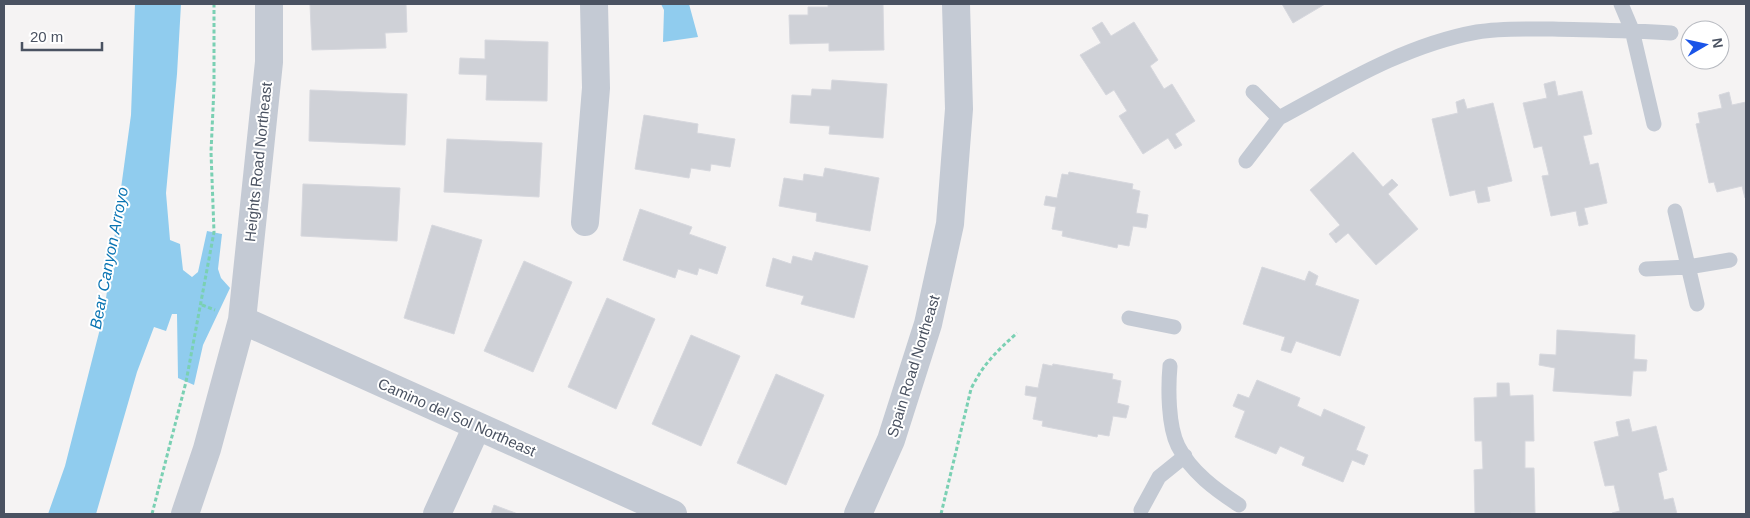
<svg xmlns="http://www.w3.org/2000/svg" width="1750" height="518" viewBox="0 0 1750 518" font-family="Arial,sans-serif">
<style>
.water{fill:#90ccee}
.building{fill:#cfd1d7;stroke:#d7d8de}
.lines{fill:none;stroke-linecap:round;stroke-linejoin:round}
.path{stroke:#7ad0b3;stroke-width:3;stroke-dasharray:4 2.5;stroke-linecap:butt}
.service{stroke:#c4cad4;stroke-width:15}
.minor{stroke:#c4cad4;stroke-width:28}
.tertiary{stroke:#c4cad4;stroke-width:28}
.labels{text-anchor:middle;dominant-baseline:central;stroke-width:4;stroke-linejoin:round;paint-order:stroke}
.street-label{font-size:15px;fill:#4a5261;stroke:#fff}
.water-label{font-size:16px;font-style:italic;fill:#0b75b3;stroke:#fff}
</style>
<rect width="100%" height="100%" fill="#f5f3f3"/>
<path class="water" d="M135 4H181L177 74 166 193 170 240 180 244 183 270 192 277 198 272 207 231 222 234 218 269 221 278 230 288 203 345 194 385 178 378 177 314H172L166 331 154 327 137 372 96 514H48L65 466 104 313 131 115Z
M661 4H689L698 37 663 42 664 10Z"/>
<path class="building" d="M310 4H406L407 32 385 33 386 48 312 50Z
M828 4H883L884 50 829 51V43L790 44 789 15H808V7H828Z
M1282 4H1325L1293 23Z
M1102 22 1111 36 1134 22 1158 60 1150 66 1164 89 1172 84 1195 121 1175 134 1182 145 1175 149 1168 138 1143 154 1119 116 1127 111 1114 90 1106 95 1080 55 1101 43 1092 28Z
M485 40 548 42 547 101 486 100 487 75 459 74 460 58 485 59Z
M832 80 887 84 883 138 829 134 830 126 790 123 792 95 811 96 812 89 831 90Z
M1555 81 1558 96 1582 91 1592 134 1583 136 1590 165 1598 163 1607 203 1584 208 1588 224 1579 226 1576 211 1551 216 1542 176 1549 175 1542 146 1534 148 1523 103 1547 98 1544 84Z
M310 90 407 94 405 145 309 141Z
M1729 92 1732 105 1746 102V197L1745 198 1742 186 1717 192 1714 182 1709 183 1696 124 1700 123 1698 113 1722 108 1719 95Z
M1464 99 1467 109 1493 103 1512 181 1487 187 1490 201 1478 203 1475 190 1450 196 1432 119 1458 113 1456 102Z
M644 115 698 124 697 133 735 139 730 167 711 164 710 171 691 168 689 178 635 169Z
M447 139 542 143 539 197 444 192Z
M1353 152 1383 187 1392 179 1398 185 1388 194 1418 229 1376 265 1348 233 1336 243 1329 234 1340 225 1310 190Z
M825 168 879 178 870 231 816 221 817 213 779 206 784 178 803 181 804 174 823 177Z
M1069 172 1133 184 1132 189 1140 191 1136 213 1148 215 1146 228 1133 226 1129 246 1118 244 1117 248 1062 236 1063 231 1052 229 1056 207 1044 205 1046 196 1057 198 1062 174 1068 175Z
M303 184 400 188 397 241 301 236Z
M640 209 692 227 689 234 726 247 717 274 699 268 697 275 678 269 675 278 623 260Z
M432 225 482 240 454 334 404 318Z
M815 252 868 266 854 318 801 304 804 296 766 286 773 258 791 264 793 256 812 261Z
M524 261 572 282 533 372 484 351Z
M1262 267 1305 281 1309 271 1318 276 1315 285 1359 300 1340 356 1296 341 1291 353 1281 350 1285 337 1243 324Z
M607 298 655 319 616 409 568 387Z
M1557 330 1635 335 1634 359 1647 360 1646 371H1633L1631 396 1553 391 1555 368 1539 365 1540 354 1556 355Z
M691 335 740 356 701 446 652 424Z
M1043 364 1052 366 1053 364 1113 374 1112 379 1121 381 1117 403 1129 406 1126 418 1113 416 1109 436 1098 434 1097 437 1042 426 1043 421 1033 419 1037 397 1025 395 1026 386 1038 388Z
M776 374 824 395 786 485 737 463Z
M1257 380 1300 398 1297 406 1321 417 1324 409 1365 427 1356 450 1368 455 1364 465 1352 460 1343 482 1302 465 1305 457 1280 446 1276 454 1235 437 1245 411 1233 406 1238 394 1249 398Z
M1497 383H1509L1510 396 1533 395 1534 441H1525V468H1534L1535 513H1511V514L1475 513 1474 470 1483 469 1482 441H1475L1474 398 1497 397Z
M1629 419 1632 432 1656 426 1667 470 1658 473 1664 500 1673 498 1677 514H1613L1612 513 1620 511 1614 485 1605 486 1594 442 1619 436 1616 422Z
M494 505 518 514H491Z"/>
<g class="lines">
<path class="path" d="M202 305 215 310
M152 514 186 382 214 232 211 152 214 87V4
M941 514 971 389C983 364 997 351 1017 333"/>
<path class="service" d="M1621 4 1632 30 1654 124
M1279 118C1342 84 1405 45 1477 32 1501 28 1528 29 1553 29 1592 30 1631 30 1671 33
M1246 161 1279 118 1253 92
M1675 211 1697 304
M1646 269 1688 267 1730 260
M1129 318 1174 327
M1170 366C1168 388 1168 426 1178 446 1191 472 1216 490 1239 505
M1141 510 1159 477 1185 456"/>
<path class="minor" d="M585 222 596 88 594 4
M242 320 673 514
M185 514 207 449 242 320 269 62V4
M437 514 477 426"/>
<path class="tertiary" d="M858 514 891 440 928 324 950 224 959 109 956 4"/>
</g>
<g class="labels">
<g class="street-label">
<text transform="translate(258 162) rotate(-84)">Heights Road Northeast</text>
<text transform="translate(913 366) rotate(-73)">Spain Road Northeast</text>
<text transform="translate(457 417) rotate(24)">Camino del Sol Northeast</text>
</g>
<g class="water-label">
<text transform="translate(109 258) rotate(-79)">Bear Canyon Arroyo</text>
</g>
</g>
<rect width="1750" height="518" fill="none" stroke="#4a5261" stroke-width="10"/>
<g transform="translate(1705 45) rotate(81)"><circle r="24" fill="#ffffff" stroke="#b7bac0"/>
<path d="M0-4L9 19L0 12L-9 19Z" fill="#1a54e8"/>
<text y="-8" font-size="14" font-weight="bold" text-anchor="middle" fill="#4a5261">N</text>
</g>
<path d="M22 42v8h80v-8" fill="none" stroke="#4a5261" stroke-width="2.5"/>
<text x="30" y="42" font-size="15" fill="#4a5261" stroke="#ffffff" stroke-width="4" paint-order="stroke">20 m</text>
</svg>
